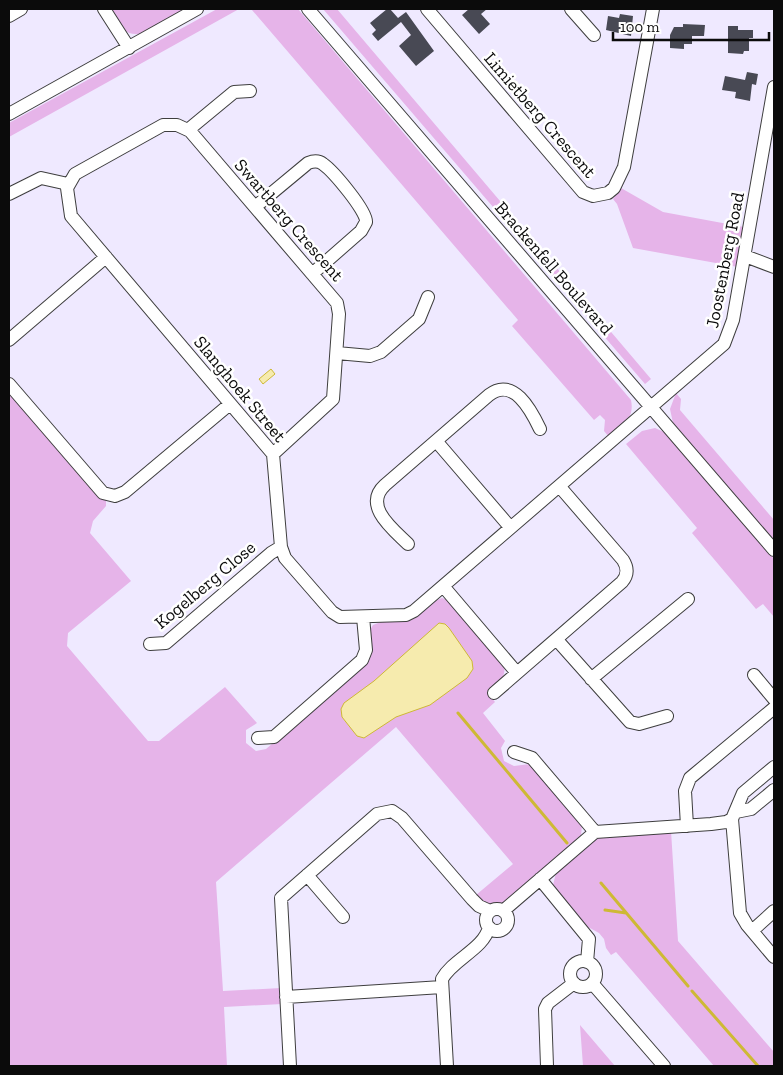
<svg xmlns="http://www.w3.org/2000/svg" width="783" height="1075" viewBox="0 0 783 1075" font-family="'Zilla Slab',serif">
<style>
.green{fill:#e6b4e9}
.water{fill:#f6ebae;stroke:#ceb935}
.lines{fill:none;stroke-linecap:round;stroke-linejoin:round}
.stream{stroke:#ceb935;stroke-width:3}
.building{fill:#484954}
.minor-casing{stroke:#3e3e3e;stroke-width:14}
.minor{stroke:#fff;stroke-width:12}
.labels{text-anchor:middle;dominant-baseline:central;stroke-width:5;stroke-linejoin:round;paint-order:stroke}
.street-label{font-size:18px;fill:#0b0b0b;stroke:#fff}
</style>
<rect width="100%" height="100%" fill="#efe9ff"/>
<path class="green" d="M110 9H183C168 19 140 45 123 29 118 23 114 15 110 9Z
M217 9H239L9 137V123Z
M247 9H298L631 400C635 419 622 426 609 437L604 431 605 420 600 415 594 420 512 326 518 320 252 10Z
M323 9H337L651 379 645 384Z
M621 188 663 212 744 227 738 267 633 248 617 204 613 199Z
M9 390 102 498 106 500V506L93 521 90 533 131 581 68 633 67 646 148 741H159L225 687 257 723 246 730V743L256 751 266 749 366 664 370 630 373 625 442 598 448 600 504 665C507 679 496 685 487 692L495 702 483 713 505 741 501 748 504 761 514 766 530 764 582 825 581 836 503 903 485 904 476 895 513 864 396 727 216 882 223 991 281 988 282 1004 224 1007 227 1066H9Z
M676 393 681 399 680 410 774 520V541L673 423 670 409Z
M655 428 666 433 774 559V617L763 604 756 609 692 533 697 528 626 444 642 431Z
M671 831 678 941 774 1052V1066H714L616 952 611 955 606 948 604 939 599 933 588 927 553 885 556 873 597 837Z
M580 1025 615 1066H583Z"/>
<path class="water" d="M271 369 275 374 263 384 259 379Z
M439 623 445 624 449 628 472 661 473 669 467 678 430 705 396 717 364 738 357 736 342 717 341 709 344 703 374 681Z"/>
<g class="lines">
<path class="stream" d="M458 713 567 843
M601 883 688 986
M605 910 626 913
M692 991 758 1066"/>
</g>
<path class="building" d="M387 9H390L398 18 406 12 434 51 416 66 399 46 411 35 401 22 378 41 372 34 376 30 370 23Z
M469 9H487L481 14 490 24 479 34 462 15Z
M620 14 633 16 631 36 606 30 608 16 619 18Z
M683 24 705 25 704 36H692V44H684V49L670 48V35L674 27H683Z
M728 26H738V30H753V38H749V51H744L743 54 728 53Z
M747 72 758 74 756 85 752 84 750 101 735 98 736 92 722 90 725 76 745 80Z"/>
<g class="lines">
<defs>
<path id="minor" d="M104 9 129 48
M308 9 774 550
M427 9 583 192 593 196 608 193 614 188 624 167 653 9
M571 9 594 35
M9 16 21 9
M9 114 197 9
M188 130 234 92 250 91
M9 194 41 178 68 184
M255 207 308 163C313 161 318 160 323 164 333 171 367 211 366 222L361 231 312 274
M745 256 774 267
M9 340 106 257
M337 353 370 356 381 352 419 319 428 297
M9 384 103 493 115 496 125 492 230 404
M437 442 510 527
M273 454 333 399 339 314 337 303 190 131 177 125H163L75 174 67 188 71 216 273 454 281 547 285 558 332 612 340 617 406 615 414 611 724 344 733 320 774 87
M408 544C394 530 362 506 385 485L489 395C513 376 531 410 540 429
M443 586 517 673
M557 640 630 722 639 724 667 716
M150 644 166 643 271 553 281 547
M754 675 774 699
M591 679 688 599
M494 693 622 582C628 575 628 568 623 560L560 487
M258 738 274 737 362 660 366 650 363 617
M514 752 532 758 595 832
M736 812 751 809 774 790
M732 819 740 913 747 925 774 957
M732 819 743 793 774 767
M687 826 685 791 690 778 774 708
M307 875 343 917
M540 879 589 939 587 962
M486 920a11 11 0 1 1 22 0a11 11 0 1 1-22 0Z
M503 911 595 832 711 824 726 822 732 819
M752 931 774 911
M570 974a13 13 0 1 1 26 0a13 13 0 1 1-26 0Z
M592 983 664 1066
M286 997 442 987
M290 1066 281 898 377 814 392 811 402 818 472 899 479 906 490 911
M447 1066 442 979C453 959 484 949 489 927
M547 1066 545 1009 548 1003 574 983"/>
</defs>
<use href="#minor" class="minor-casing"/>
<use href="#minor" class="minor"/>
</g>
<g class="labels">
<g class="street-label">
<text transform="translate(540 115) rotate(49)">Limietberg Crescent</text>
<text transform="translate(289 220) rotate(49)">Swartberg Crescent</text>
<text transform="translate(725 260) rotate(-79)">Joostenberg Road</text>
<text transform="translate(554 268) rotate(49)">Brackenfell Boulevard</text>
<text transform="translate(240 389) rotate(50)">Slanghoek Street</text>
<text transform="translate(205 585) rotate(-40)">Kogelberg Close</text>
</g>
</g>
<rect width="783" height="1075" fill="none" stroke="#0b0b0b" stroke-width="20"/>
<path d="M613 32v8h156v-8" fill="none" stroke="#0b0b0b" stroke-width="2.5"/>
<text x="620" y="32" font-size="15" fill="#0b0b0b" stroke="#ffffff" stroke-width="4" paint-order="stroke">100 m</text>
</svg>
